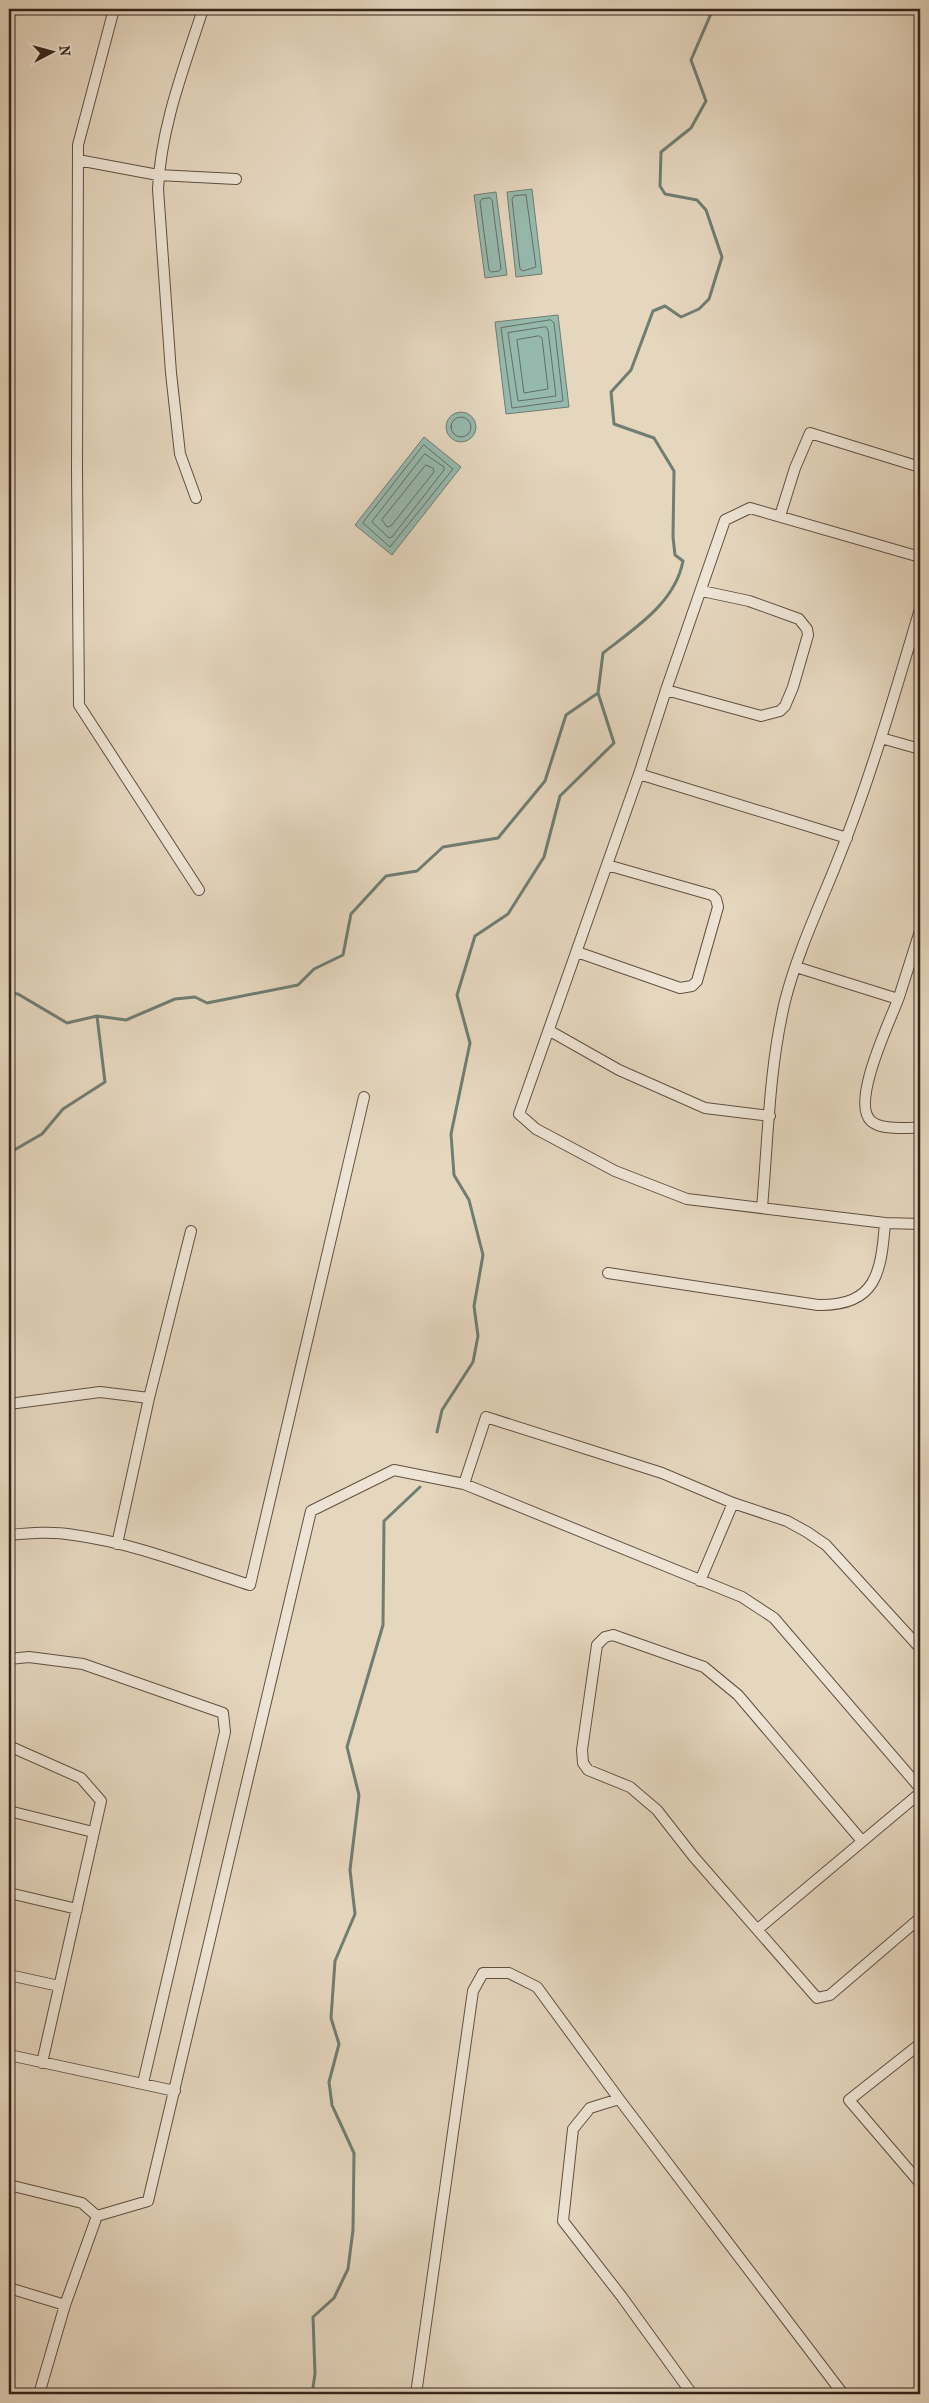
<svg xmlns="http://www.w3.org/2000/svg" width="929" height="2403" viewBox="0 0 929 2403" font-family="'IM FELL French Canon',serif">
<style>
.water{fill:#96b9ad;stroke:#6f7d72}
.lines{fill:none;stroke-linecap:round;stroke-linejoin:round}
.shore{stroke:#656e64;stroke-width:1}
.stream{stroke:#6f7d72;stroke-width:3}
.street-casing{stroke:#605043;stroke-width:12}
.street{stroke:#eee4d5;stroke-width:10}
</style>
<rect width="100%" height="100%" fill="#e5d6be"/>
<filter id="stains"><feTurbulence type="fractalNoise" baseFrequency=".004" numOctaves="4"/><feColorMatrix values="0 0 0 0 .2 0 0 0 0 .09 0 0 0 0 .02 0 0 0 .5 -.17"/></filter>
<radialGradient id="worn" r=".72"><stop offset=".6" stop-color="#630" stop-opacity="0"/><stop offset="1" stop-color="#630" stop-opacity=".3"/></radialGradient>
<path class="water" d="M532 189 542 274 516 277 507 192Z
M496 192 507 275 485 278 474 195Z
M558 315 569 407 506 414 495 322Z
M446 427a15 15 0 1 1 30 0a15 15 0 1 1-30 0Z
M424 437 461 467 392 555 355 525Z"/>
<g class="lines">
<path class="shore" d="M526 195 536 267 523 271 520 269 512 199 514 196Z
M490 198 492 200 501 269 499 271 491 272 489 270 480 202 482 199Z
M551 320 554 323 563 401 512 408 501 328Z
M546 327 548 330 556 396 518 401 508 333Z
M539 336 542 338 548 389 524 393 517 340Z
M451 427a10 10 0 1 1 20 0a10 10 0 1 1-20 0Z
M424 445 453 469 390 547 363 523Z
M425 454 444 467V470L392 537 389 538 372 522Z
M426 465 433 468 434 472 391 526 387 527 382 520Z"/>
<path class="stream" d="M9 993 18 994 67 1023 97 1016 126 1020 175 999 195 997 207 1003 298 985 314 969 343 955 351 914 386 876 417 871 443 847 498 838 545 781 566 715 598 693 603 653C635 628 675 603 683 561L675 555 673 537 674 471 654 438 614 424 611 392 631 370 653 311 665 306 681 317 699 309 709 299 722 257 706 210 697 200 665 194 660 186 661 152 691 128 706 101 691 60 713 9
M9 1153 42 1134 63 1109 105 1082 97 1016
M437 1432 442 1410 473 1362 478 1336 474 1306 483 1255 469 1200 454 1175 451 1134 470 1043 457 995 475 936 508 914 544 857 560 796 614 743 598 693
M312 2394 315 2374 313 2317 334 2298 348 2269 353 2230 354 2153 332 2105 329 2082 339 2044 331 2018 335 1961 355 1914 350 1870 359 1795 347 1747 383 1625 384 1521 420 1487"/>
<defs>
<path id="street" d="M114 9 78 145 77 471 79 705 199 890
M78 160 158 175 236 179
M196 498 180 454 171 373 158 189C161 126 184 68 203 9
M780 516 795 468 810 433 920 467
M920 557 750 508 725 520 666 690 639 774 519 1114 536 1129 615 1171 687 1199 885 1223 920 1224
M666 690 761 716 780 711 785 706 793 687 808 635 807 629 799 619 749 601 702 591
M881 738 920 749
M639 774 847 838
M920 931C913 953 906 975 899 997 891 1019 850 1103 871 1121 882 1131 907 1127 920 1128
M577 952 680 988 692 986 697 981 718 907 716 899 712 895 607 865
M796 967 898 999
M550 1031 619 1070 705 1108 770 1116
M762 1208C768 1139 769 1068 785 1001 799 946 826 893 846 839 875 763 897 686 920 609
M608 1273 818 1305C877 1306 881 1272 885 1223
M9 1404 100 1392 149 1398
M464 1484 486 1417 662 1473 733 1503 787 1521 807 1532 826 1545 920 1648
M9 1535C30 1533 52 1531 74 1535 134 1543 193 1567 250 1585L364 1097
M117 1544 149 1398 191 1231
M700 1581 733 1503
M9 1659 29 1657 83 1664 223 1713 225 1732 143 2083
M9 1746 81 1778 101 1801 42 2063
M9 1811 93 1832
M862 1841 738 1695 704 1667 613 1635 605 1637 597 1645 582 1750 583 1763 588 1770 630 1787 657 1810 693 1856 817 1998 830 1995 920 1918
M9 1893 77 1909
M758 1929 920 1793
M9 1975 59 1986
M920 2044 849 2100 920 2183
M9 2055 175 2091
M619 2099 590 2108 573 2129 563 2221 622 2297 692 2394
M9 2185 82 2203 97 2216
M9 2288 65 2305
M39 2394 65 2305 97 2216 148 2201 311 1511 394 1470 464 1484 742 1597 774 1618 920 1788
M416 2394 473 1991 483 1973H509L537 1987 619 2099 843 2394"/>
</defs>
<use href="#street" class="street-casing"/>
<use href="#street" class="street"/>
</g>
<rect width="929" height="2403" fill="none" stroke="#e5d6be" stroke-width="30"/>
<rect x="10" y="10" width="909" height="2383" fill="none" stroke="#34231a" stroke-width="2.5"/>
<rect x="15" y="15" width="899" height="2373" fill="none" stroke="#34231a"/>
<g transform="translate(52 52) rotate(84)" stroke="#eee4d5" stroke-width="4" paint-order="stroke">
<path d="M0-4L9 19L0 12L-9 19Z" fill="#34231a"/>
<text y="-8" font-size="14" font-weight="bold" text-anchor="middle" fill="#34231a">N</text>
</g>
<rect width="100%" height="100%" filter="url(#stains)"/>
<rect width="100%" height="100%" fill="url(#worn)"/>
</svg>
